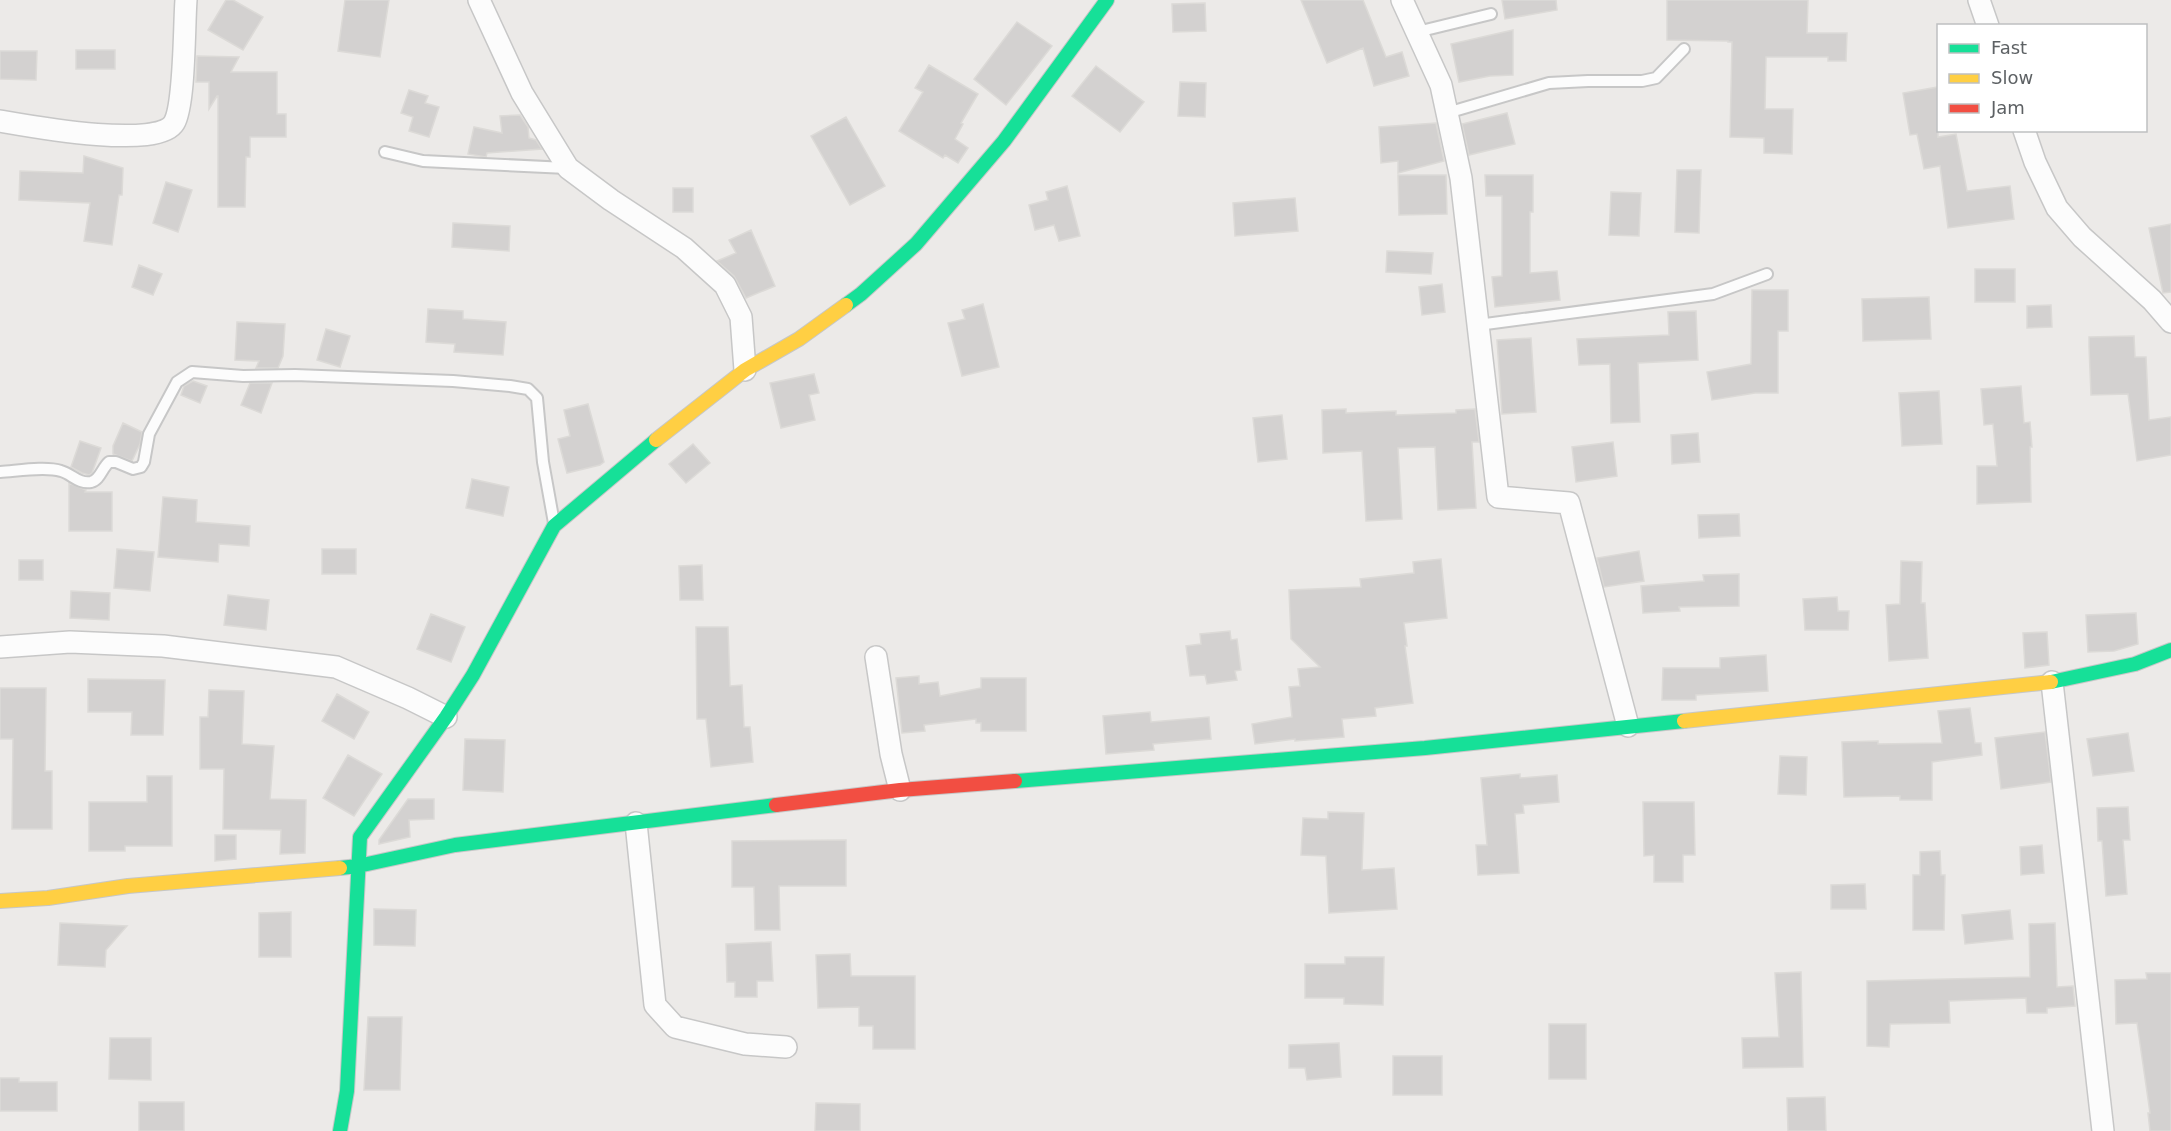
<svg xmlns="http://www.w3.org/2000/svg" width="2171" height="1131" viewBox="0 0 2171 1131" font-family="'DejaVu Sans',sans-serif">
<style>
.building{fill:#d3d1d0;stroke:#dcdad7;stroke-width:1.5}
.lines{fill:none;stroke-linecap:round;stroke-linejoin:round}
.lane-casing{stroke:#c7c7c7;stroke-width:14}
.street-casing{stroke:#c7c7c7;stroke-width:24}
.fast-casing{stroke:#c6c7c7;stroke-width:16}
.slow-casing{stroke:#c6c7c7;stroke-width:16}
.jam-casing{stroke:#c6c7c7;stroke-width:16}
.lane{stroke:#fcfcfc;stroke-width:10}
.street{stroke:#fcfcfc;stroke-width:21}
.fast{stroke:#16e098;stroke-width:14}
.slow{stroke:#ffcf43;stroke-width:14}
.jam{stroke:#f24e42;stroke-width:14}
</style>
<rect width="100%" height="100%" fill="#eceae8"/>
<path class="building" d="M226 0H233L263 17 243 50 208 30Z
M345 0H389L380 57 338 51Z
M1301 0H1363L1386 57 1402 52 1409 76 1374 86 1363 48 1327 63Z
M1502 0H1556L1557 10 1505 19Z
M1667 0H1808L1807 33H1847L1846 61H1828V57H1766L1765 109H1793L1792 154 1764 153V138L1730 137 1732 42H1728V41L1667 40Z
M1205 3 1206 31 1173 32 1172 4Z
M1017 22 1052 46 1006 105 974 79Z
M1513 30V75L1490 76 1459 82 1451 44Z
M76 50H115V69H76Z
M0 51H37L36 80 0 79Z
M197 56 239 57 231 72H277V114H286V137H250V157H246L245 207H218V96H217L209 109V82H196Z
M929 65 978 94 961 123 963 124 955 139 968 148 958 163 945 155 943 158 899 131 923 92 915 88Z
M1096 66 1144 102 1120 132 1072 96Z
M1180 82 1206 83 1205 117 1178 116Z
M1938 87V137L1956 134 1967 191 2010 186 2014 219 1948 228 1940 166 1924 169 1917 134 1910 135 1903 93Z
M409 90 428 96 425 103 439 107 429 137 409 131 413 117 401 113Z
M1507 113 1515 144 1469 155 1462 124Z
M520 115 528 127 529 138 536 140 542 149 487 153 486 157 468 154 474 127 502 133 500 116Z
M846 117 885 186 850 205 811 136Z
M1436 123 1444 161 1398 173V161L1381 163 1379 127Z
M84 156 123 168 122 195H119L112 245 84 241 90 203 19 200 20 171 83 173Z
M1677 170H1701L1699 233 1675 232Z
M1398 175H1446L1447 214 1399 215Z
M1485 175H1533V212H1530V273L1557 271 1560 300 1495 307 1492 277 1502 276V196H1486Z
M166 182 192 190 178 232 153 223Z
M1067 186 1080 236 1059 241 1054 225 1035 230 1029 205 1048 200 1046 192Z
M673 188H693V212H673Z
M1611 192 1641 193 1639 236 1609 235Z
M1295 198 1298 231 1235 236 1233 203Z
M453 223 510 226 509 251 452 247Z
M2171 224V292L2163 293 2149 228Z
M751 230 775 286 746 298 734 276 717 261 736 253 729 240Z
M1387 251 1433 253 1431 274 1386 272Z
M139 265 162 274 153 295 132 287Z
M1975 269H2015V302H1975Z
M1442 284 1445 312 1422 315 1419 287Z
M1752 290H1788V331H1778V393H1755L1712 400 1707 372 1751 364Z
M1929 297 1931 339 1863 341 1862 299Z
M983 304 999 367 962 376 948 323 965 319 962 310Z
M2051 305 2052 327 2027 328V306Z
M428 309 463 311V319L506 322 503 355 454 352 455 344 426 342Z
M1696 311 1698 360 1638 363 1640 422 1611 423 1610 364 1579 365 1577 339 1669 335 1668 312Z
M237 322 285 324 283 356 278 368H256L259 361 235 360Z
M326 329 350 336 340 367 317 360Z
M2134 336 2135 357H2146L2149 420 2171 417V455L2137 461 2128 394 2091 395 2089 346V337Z
M1531 338 1536 412 1502 414 1497 340Z
M814 374 819 393 809 395 815 420 781 428 770 383Z
M193 381 207 386 200 403 181 395 184 386Z
M250 383H272L261 413 241 405Z
M2021 386 2024 423 2030 422 2032 447H2030L2031 502 1977 504V466H1997L1993 424 1984 425 1981 389Z
M1939 391 1942 444 1902 446 1899 393Z
M588 404 604 462 600 465 567 473 558 439 570 436 564 410Z
M1346 409V413L1396 411V415L1456 413V410L1475 409 1479 442H1472L1476 508 1438 510 1435 447 1398 448 1402 519 1366 521 1362 451 1323 453 1322 410Z
M1282 415 1287 459 1258 462 1253 418Z
M123 423 142 432 140 444 132 461 113 454V446Z
M1698 433 1700 462 1672 464 1671 435Z
M80 441 101 448 92 473 89 475 82 473 71 467Z
M1613 442 1617 476 1576 482 1572 447Z
M693 444 710 463 686 483 669 464Z
M472 479 509 487 503 516 466 508Z
M69 483 86 490 85 492H112V531H69Z
M163 497 197 500 196 522 250 526 249 546 219 544 218 562 158 557Z
M1739 514 1740 536 1699 538 1698 515Z
M117 549 154 552 150 591 114 588Z
M322 549H356V574H322Z
M1639 551 1644 581 1604 587 1597 558Z
M1441 559 1447 618 1404 623 1407 646H1405L1413 703 1375 708 1376 716 1342 719 1344 737 1295 741V739L1255 744 1252 724 1292 717 1289 687 1300 686 1298 669 1320 667 1291 639 1289 590 1361 587 1360 579 1414 573 1413 562Z
M19 560H43V580H19Z
M1901 561 1922 562 1921 603H1925L1928 658 1889 661 1886 605 1900 604Z
M702 565 703 600H680L679 566Z
M1739 574V606L1679 607 1680 611 1643 613 1641 586 1704 581 1703 575Z
M71 591 110 593 109 620 70 618Z
M228 595 269 600 266 630 224 625Z
M1837 597 1838 611H1849L1848 630H1805L1803 599Z
M2136 613 2138 644 2114 651 2088 652 2086 615Z
M431 614 465 627 451 662 417 649Z
M696 627H728L730 686 742 685 744 727H750L753 762 711 767 706 719H697Z
M1230 631 1231 640 1237 639 1241 670 1235 671 1237 680 1207 684 1205 675 1190 676 1186 646 1201 644 1200 634Z
M2047 632 2049 665 2025 668 2023 633Z
M1766 655 1768 691 1696 695V700H1662L1663 668H1720V658Z
M919 676V684L938 682 940 696 981 688V678H1026V731H981V723H976V719L924 725 925 731 902 733 896 678Z
M88 679 165 680 163 735H131L132 712H88Z
M0 688H46L45 771H52V829H12L13 739H0Z
M209 690 244 691 242 744 274 746 270 799 306 800 305 853 280 854 281 830 223 829 224 769H200V717H208Z
M337 694 369 712 354 739 322 721Z
M1970 708 1975 743H1981L1982 755 1932 762V800H1900V796L1844 797 1842 742 1878 741V744L1942 743 1938 711Z
M1150 712 1151 722 1209 717 1211 739 1153 744 1154 750 1106 754 1103 716Z
M2045 732 2051 782 2001 789 1995 738Z
M2128 733 2134 771 2093 776 2087 739Z
M465 739 505 740 503 792 463 790Z
M348 755 382 774 354 816 323 798Z
M1780 756 1807 757 1806 795 1778 794Z
M1520 774V778L1557 775 1559 802 1523 805 1524 813 1515 814 1519 873 1478 875 1476 845H1487L1481 778Z
M147 776H172V846H125V851H89V802H147Z
M408 799H434V819L409 820 410 837 379 844V840Z
M1643 802H1694L1695 855H1683V882H1654V855L1644 856Z
M2128 807 2130 840H2123L2127 894 2106 896 2102 841H2098L2097 808Z
M1328 812 1364 813 1362 870 1394 868 1397 909 1329 913 1326 856 1301 855 1303 818 1328 819Z
M215 835H236V859L215 861Z
M846 840V886H779L780 930H755L754 887H732V841Z
M2042 845 2044 873 2021 875 2020 847Z
M1940 851 1941 875H1945L1944 930H1913V875H1920V852Z
M1865 884 1866 909H1831V885Z
M374 909 416 910 415 946 374 945Z
M2010 910 2013 939 1965 944 1962 915Z
M291 912V957H259V913Z
M60 923 127 926 106 950 105 967 58 965Z
M2055 923 2057 987 2073 986 2075 1006 2047 1008V1013H2027L2026 998 1949 1001 1950 1023 1890 1024 1889 1047 1867 1046V981L2030 977 2029 924Z
M771 942 773 981H757V997H735V982H727L726 944Z
M850 954 851 976H915V1049H873V1026H859V1007L818 1008 816 955Z
M1345 957H1384L1383 1005 1344 1004V998H1305V964H1345Z
M1801 972 1803 1067 1743 1068 1742 1038 1779 1037 1775 973Z
M2146 973H2171V1131H2150L2148 1113H2150L2137 1023 2116 1024 2115 980 2147 979Z
M368 1017H402L400 1090H364Z
M1549 1024H1586V1079H1549Z
M110 1038H151V1080L109 1079Z
M1339 1043 1341 1077 1307 1080 1305 1068H1289V1045Z
M1393 1056H1442V1095H1393Z
M0 1078H19V1082H57V1111H0Z
M1825 1097 1826 1131H1788L1787 1098Z
M139 1102H184V1131H139Z
M816 1103 860 1104V1131H815Z"/>
<g class="lines">
<defs>
<path id="lane" d="M1417 32 1491 14
M1447 113 1549 83 1588 81H1642L1656 78 1684 49
M385 152 423 161 567 168
M1478 325 1713 294 1767 274
M0 472C17 471 45 466 61 471 72 474 78 484 91 482 100 480 102 468 109 462H116L133 469 141 467 144 462 149 434 177 382 192 372 243 376 295 375 453 381 510 386 528 389 537 398 543 462 554 523"/>
<path id="street" d="M479 0 522 93 568 168 611 200 684 248 725 285 741 317 745 370
M1402 0 1441 85 1461 178 1498 497 1569 503 1628 726
M1979 0 1988 26
M0 121C29 126 158 150 174 123 185 105 184 25 186 0
M2024 130 2035 162 2057 208 2082 237 2152 300 2171 322
M0 647 70 642 163 646 336 667 408 698 446 717
M876 657 891 754 900 790
M2052 682 2103 1131
M636 823 655 1005 675 1027 745 1044 786 1047"/>
<path id="fast" d="M846 305 861 294 916 244 1004 141 1107 0
M2051 682 2135 664 2171 650
M1015 781 1425 748 1684 721
M340 868 358 866 455 845 776 805
M340 1131 347 1091 360 837 446 717 473 675 554 526 656 440"/>
<path id="slow" d="M656 440 745 370 799 339 846 305
M1684 721 2051 682
M0 901 48 898 128 886 340 868"/>
<path id="jam" d="M776 805 900 790 1015 781"/>
</defs>
<use href="#lane" class="lane-casing"/>
<use href="#street" class="street-casing"/>
<use href="#fast" class="fast-casing"/>
<use href="#slow" class="slow-casing"/>
<use href="#jam" class="jam-casing"/>
<use href="#lane" class="lane"/>
<use href="#street" class="street"/>
<use href="#fast" class="fast"/>
<use href="#slow" class="slow"/>
<use href="#jam" class="jam"/>
</g>
<rect x="1937" y="24" width="210" height="108" fill="#ffffff" stroke="#bec0c1" stroke-width="1.5"/>
<rect x="1949" y="44" width="30" height="9" fill="#16e098" stroke="#bec0c1" stroke-width="1.5"/>
<text x="1991" y="54" font-size="18" fill="#5d6164">Fast</text>
<rect x="1949" y="74" width="30" height="9" fill="#ffcf43" stroke="#bec0c1" stroke-width="1.5"/>
<text x="1991" y="84" font-size="18" fill="#5d6164">Slow</text>
<rect x="1949" y="104" width="30" height="9" fill="#f24e42" stroke="#bec0c1" stroke-width="1.5"/>
<text x="1991" y="114" font-size="18" fill="#5d6164">Jam</text>
</svg>
